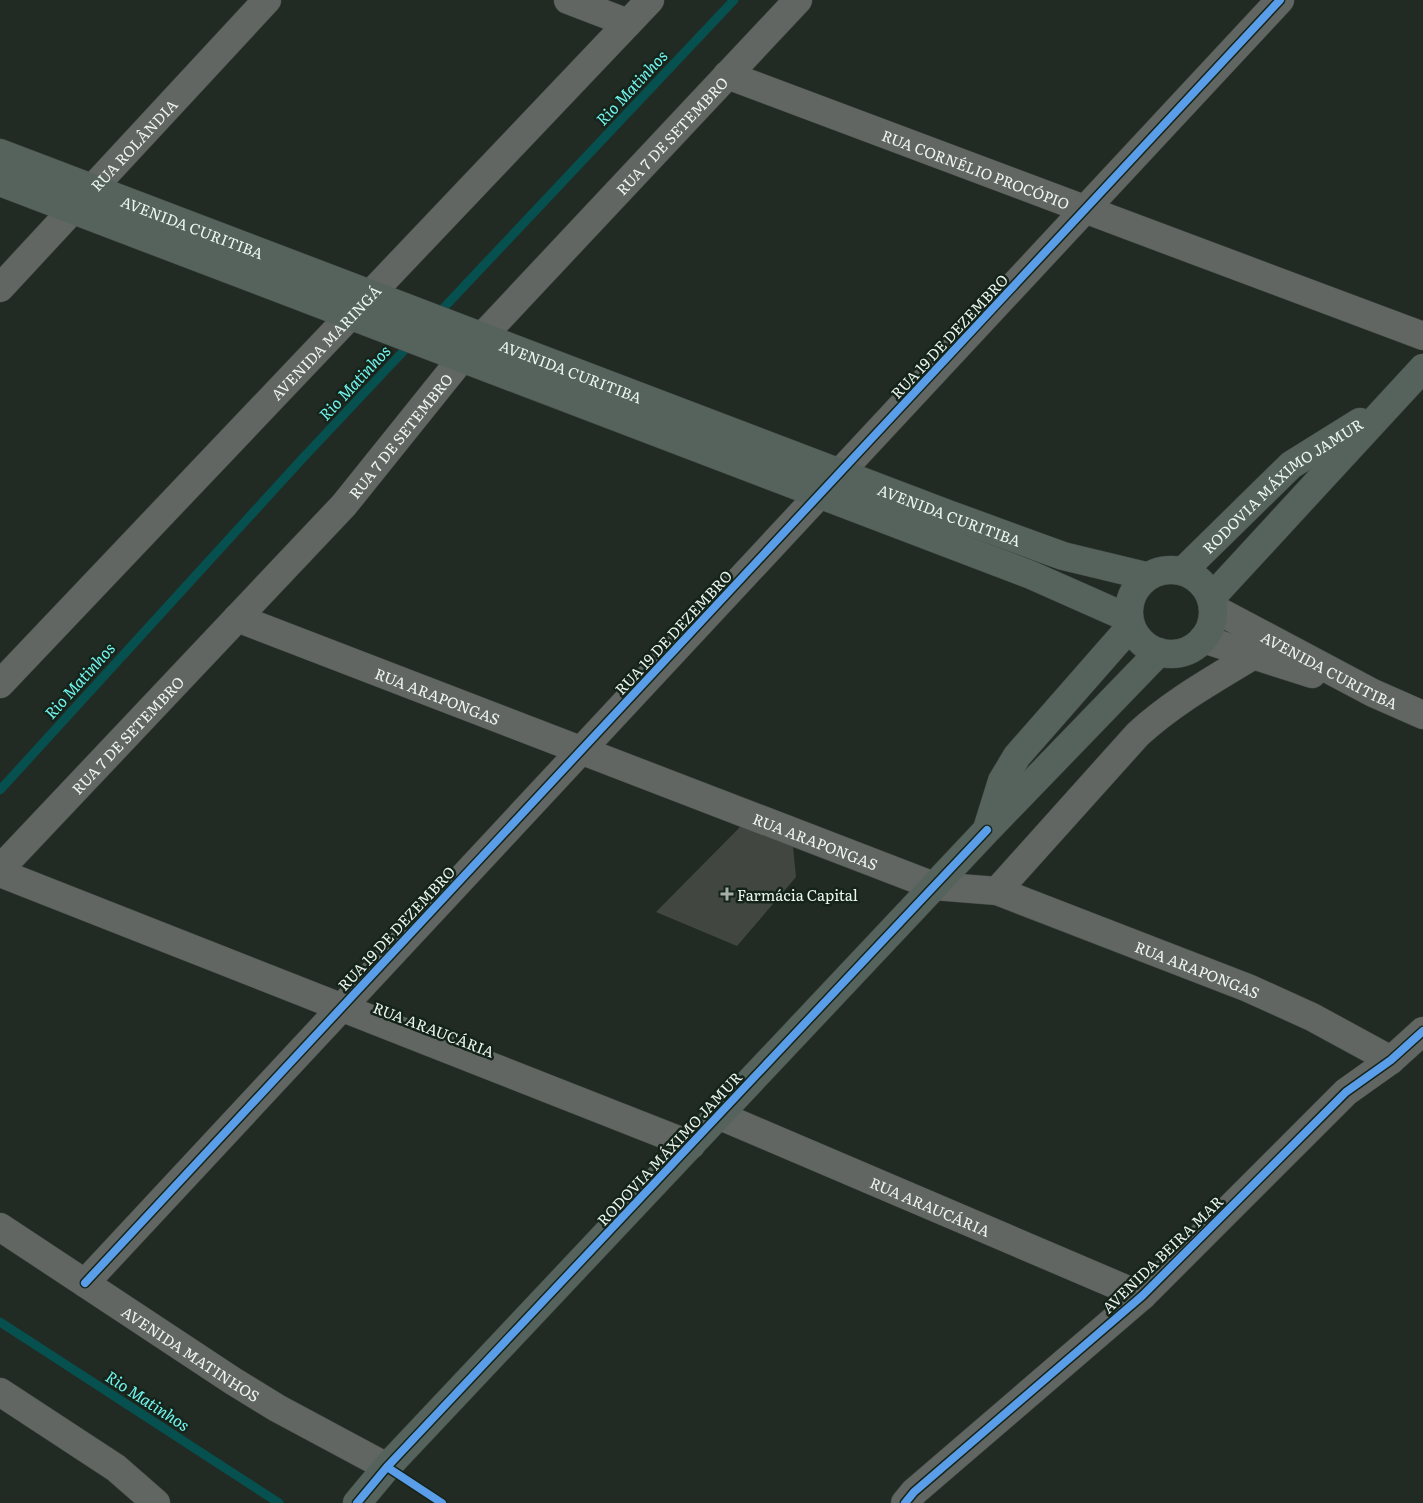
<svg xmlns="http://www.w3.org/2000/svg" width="1423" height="1503" viewBox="0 0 1423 1503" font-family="Literata,serif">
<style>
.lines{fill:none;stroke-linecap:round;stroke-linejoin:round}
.stream{stroke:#06514f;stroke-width:9}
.building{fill:#414641}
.minor-casing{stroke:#414843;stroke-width:29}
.major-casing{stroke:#414843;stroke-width:29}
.minor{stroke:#616662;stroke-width:28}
.major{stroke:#56635d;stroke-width:28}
.cycleway-casing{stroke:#15241a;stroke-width:11}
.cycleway{stroke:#5a9eea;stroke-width:8}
.poi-dot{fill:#a5afa7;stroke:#15241a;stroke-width:2}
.labels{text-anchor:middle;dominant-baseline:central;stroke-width:5;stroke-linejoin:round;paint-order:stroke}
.street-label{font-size:15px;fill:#ecf6ee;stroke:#15241a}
.poi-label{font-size:15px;fill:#ecf6ee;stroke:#15241a;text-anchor:start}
.water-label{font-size:16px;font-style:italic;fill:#73f6f0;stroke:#15241a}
</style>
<rect width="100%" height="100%" fill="#222a24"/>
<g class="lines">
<path class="stream" d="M436 316 734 0
M0 790 302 459 412 342
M0 1322 279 1503"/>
</g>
<path class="building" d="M742 825 793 846 796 877 737 946 656 912Z"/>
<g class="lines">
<defs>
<g id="minor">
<path d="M568 0 628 23"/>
<path id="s1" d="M727 75 1423 336"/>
<path id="s2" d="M0 288 267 0"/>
<path id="s3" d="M1213 608 1373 693 1423 715"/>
<path id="s4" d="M237 618 934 886 997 891 1248 988 1312 1017 1391 1060"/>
<path d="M1203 639 1312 674"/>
<path id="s5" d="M0 684 650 0"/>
<path id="s6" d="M0 869 344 505 462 358 798 0"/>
<path d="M0 873 691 1145"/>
<path d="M997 891 1138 734C1173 702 1211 681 1252 656"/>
<path id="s7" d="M718 1115 1142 1296"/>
<path id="s8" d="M0 1227 233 1381 277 1408 387 1467"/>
<path d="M85 1283 1280 0"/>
<path d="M0 1392 116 1468 156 1503"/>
<path d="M905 1503 914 1492 1142 1296 1346 1092 1391 1060 1423 1031"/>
</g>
<g id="major">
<path id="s9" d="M0 153 948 514 1063 556 1146 576"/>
<path d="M0 182 1031 575 1128 618"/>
<circle cx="1171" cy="612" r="42"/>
<path id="s10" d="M1183 571 1291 465 1360 422"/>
<path d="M1211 598 1423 368"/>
<path d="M988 826 1002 781 1017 756 1131 626"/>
<path d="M357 1503 387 1467 987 830 1159 652"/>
</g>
</defs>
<use href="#minor" class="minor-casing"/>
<use href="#major" class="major-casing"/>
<use href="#minor" class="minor"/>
<use href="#major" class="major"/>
<defs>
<path id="cycleway" d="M85 1283 1280 0
M387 1467 442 1503
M357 1503 387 1467 987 830
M905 1503 914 1492 1142 1296 1346 1092 1391 1060 1423 1031"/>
</defs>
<use href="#cycleway" class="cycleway-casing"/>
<use href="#cycleway" class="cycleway"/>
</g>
<path class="poi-dot" d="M724.5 886.5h5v5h5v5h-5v5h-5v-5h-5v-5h5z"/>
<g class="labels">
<g class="street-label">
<text stroke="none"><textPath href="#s6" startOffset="995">RUA 7 DE SETEMBRO</textPath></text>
<text stroke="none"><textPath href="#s2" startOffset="196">RUA ROLÂNDIA</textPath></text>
<text stroke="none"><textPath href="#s1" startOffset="266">RUA CORNÉLIO PROCÓPIO</textPath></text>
<text stroke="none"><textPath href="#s9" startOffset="206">AVENIDA CURITIBA</textPath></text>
<text transform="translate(949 336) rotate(-47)">RUA 19 DE DEZEMBRO</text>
<text stroke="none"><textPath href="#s5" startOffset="472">AVENIDA MARINGÁ</textPath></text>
<text stroke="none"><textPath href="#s9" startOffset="611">AVENIDA CURITIBA</textPath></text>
<text stroke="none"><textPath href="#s6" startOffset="590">RUA 7 DE SETEMBRO</textPath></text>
<text stroke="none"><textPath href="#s10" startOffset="132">RODOVIA MÁXIMO JAMUR</textPath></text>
<text stroke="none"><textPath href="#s9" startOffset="1016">AVENIDA CURITIBA</textPath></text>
<text transform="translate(673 632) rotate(-47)">RUA 19 DE DEZEMBRO</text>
<text stroke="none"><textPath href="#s3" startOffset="132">AVENIDA CURITIBA</textPath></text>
<text stroke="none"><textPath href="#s4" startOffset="215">RUA ARAPONGAS</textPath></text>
<text stroke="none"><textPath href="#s6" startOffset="185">RUA 7 DE SETEMBRO</textPath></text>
<text stroke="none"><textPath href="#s4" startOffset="620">RUA ARAPONGAS</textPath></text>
<text transform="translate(396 928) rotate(-47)">RUA 19 DE DEZEMBRO</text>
<text stroke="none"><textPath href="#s4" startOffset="1025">RUA ARAPONGAS</textPath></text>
<text transform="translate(434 1029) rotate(21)">RUA ARAUCÁRIA</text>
<text transform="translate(669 1148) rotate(-47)">RODOVIA MÁXIMO JAMUR</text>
<text stroke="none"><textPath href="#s7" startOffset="231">RUA ARAUCÁRIA</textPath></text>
<text transform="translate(1162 1254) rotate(-44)">AVENIDA BEIRA MAR</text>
<text stroke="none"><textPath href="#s8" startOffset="229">AVENIDA MATINHOS</textPath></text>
</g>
<g class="poi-label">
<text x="737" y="894">Farmácia Capital</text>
</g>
<g class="water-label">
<text transform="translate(631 87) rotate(-47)">Rio Matinhos</text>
<text transform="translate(354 382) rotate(-47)">Rio Matinhos</text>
<text transform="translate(79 680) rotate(-48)">Rio Matinhos</text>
<text transform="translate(148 1400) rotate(33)">Rio Matinhos</text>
</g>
</g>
</svg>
